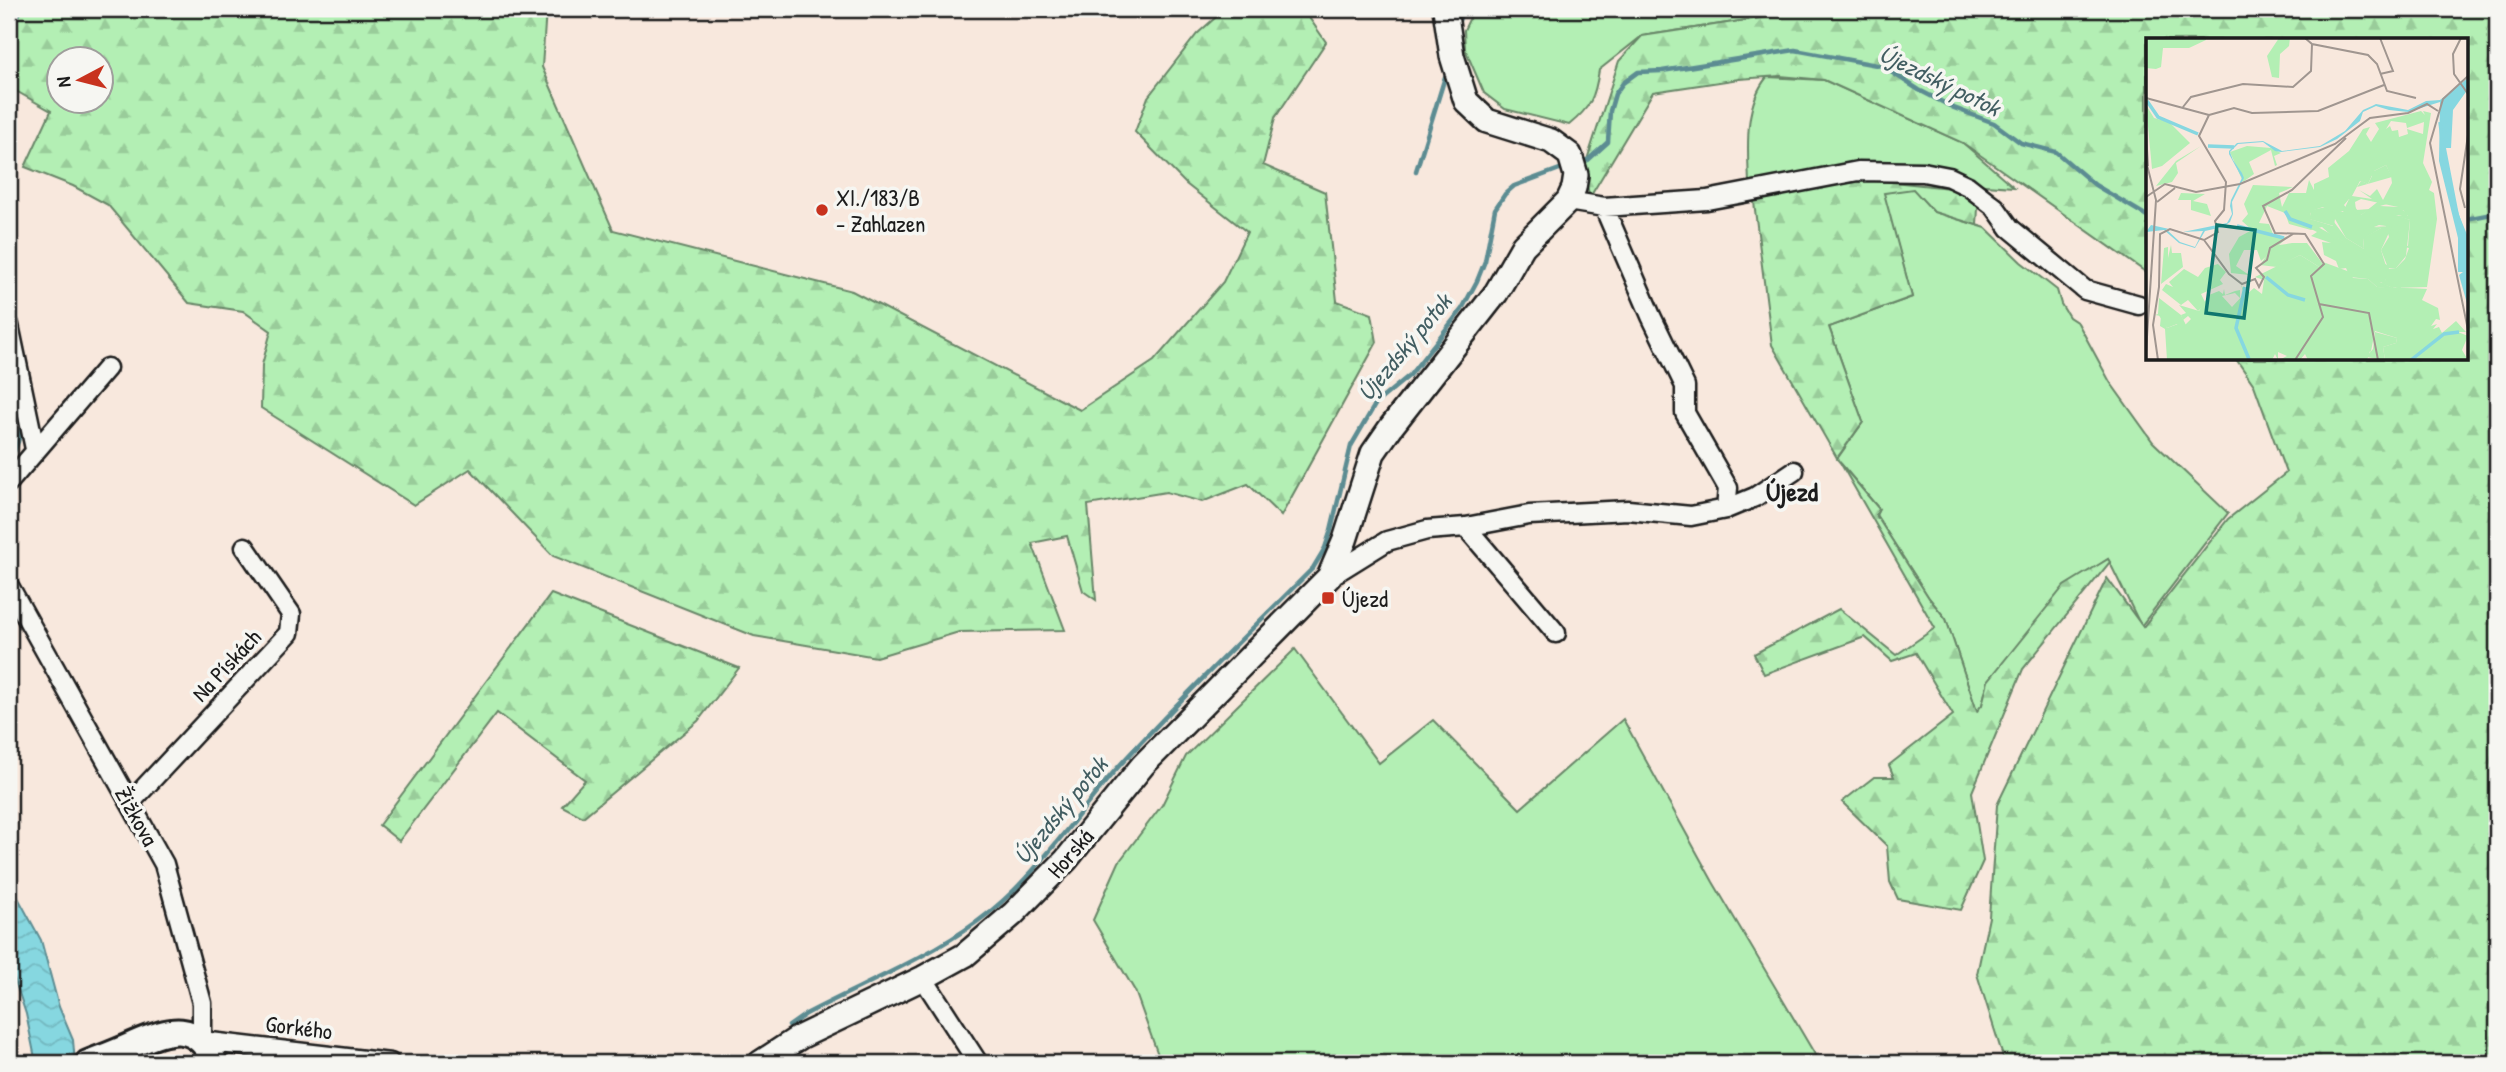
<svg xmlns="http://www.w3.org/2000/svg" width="2506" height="1072" viewBox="0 0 2506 1072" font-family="'Patrick Hand',sans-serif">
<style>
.grass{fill:#b3efb4;stroke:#688668;stroke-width:2}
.forest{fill:url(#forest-firs);stroke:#688668;stroke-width:2;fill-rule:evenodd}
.water{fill:url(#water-waves);stroke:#5c8c92;stroke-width:2}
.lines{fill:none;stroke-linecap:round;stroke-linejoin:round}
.stream{stroke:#5c8c92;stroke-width:4.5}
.minor-casing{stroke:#1c1c1c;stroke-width:23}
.tertiary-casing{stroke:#1c1c1c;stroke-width:28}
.secondary-casing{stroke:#1c1c1c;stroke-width:30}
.minor{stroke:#f6f6f2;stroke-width:18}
.tertiary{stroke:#f6f6f2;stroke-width:23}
.secondary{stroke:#f6f6f2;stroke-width:24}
.poi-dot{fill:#c8321e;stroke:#f6f6f2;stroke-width:2.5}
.labels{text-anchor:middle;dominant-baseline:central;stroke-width:7;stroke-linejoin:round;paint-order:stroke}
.poi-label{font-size:23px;fill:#1c1c1c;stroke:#f6f6f2;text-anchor:start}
.street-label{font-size:23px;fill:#1c1c1c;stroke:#f6f6f2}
.water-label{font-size:24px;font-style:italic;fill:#415d61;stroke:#f6f6f2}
.quarter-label{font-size:26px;font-weight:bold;fill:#1c1c1c;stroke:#f6f6f2}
.inset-river{fill:none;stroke:#86d7e0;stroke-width:3.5}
.inset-road{fill:none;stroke:#a09690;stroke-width:2}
.view{fill:#0f766e;fill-opacity:0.15;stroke:#0f766e;stroke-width:3.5}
.inset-edge{fill:none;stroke:#1c1c1c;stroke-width:3.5}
</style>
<defs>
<pattern id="forest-firs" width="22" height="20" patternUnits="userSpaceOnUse" patternTransform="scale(1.75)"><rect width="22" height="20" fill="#b3efb4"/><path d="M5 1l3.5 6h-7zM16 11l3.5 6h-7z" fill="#99cc9a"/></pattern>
<pattern id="water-waves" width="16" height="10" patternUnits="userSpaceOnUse" patternTransform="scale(1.75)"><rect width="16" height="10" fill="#86d7e0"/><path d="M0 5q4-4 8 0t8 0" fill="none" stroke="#73b8c0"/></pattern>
</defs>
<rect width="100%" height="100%" fill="#f8e8dd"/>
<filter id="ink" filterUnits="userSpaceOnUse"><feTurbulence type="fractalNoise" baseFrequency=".0143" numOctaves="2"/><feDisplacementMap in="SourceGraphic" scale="14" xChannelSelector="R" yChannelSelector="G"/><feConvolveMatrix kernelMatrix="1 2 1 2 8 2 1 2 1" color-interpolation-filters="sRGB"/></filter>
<g filter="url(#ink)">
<path class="grass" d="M1474 9H1819L1642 36 1599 70C1595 97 1591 107 1569 125L1505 109 1484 93 1465 49 1464 30Z
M1767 77 1824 80 1963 143 2014 187 1971 184 1942 175 1749 184C1748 150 1743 106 1767 77Z
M1913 188 1934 212 1986 228 2021 262 2057 290 2061 304 2069 317 2078 323 2110 382 2153 442 2228 513 2141 626 2108 559 2090 571 1988 681 1982 705 1977 712 1946 619 1929 598 1876 515 1879 509 1837 459 1863 422 1829 327 1912 297 1883 193Z
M1295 649 1379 763 1433 720 1520 809 1623 719 1713 882 1820 1063H1161L1135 991 1093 920 1119 862 1162 805 1186 756Z"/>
<path class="forest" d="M9 9H546L542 67 613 230 852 291 1080 410 1154 361 1223 282 1247 232 1186 184 1135 132 1148 97 1197 34 1225 9H1303L1326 42 1275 118 1263 165 1325 192 1337 301 1372 314 1377 342 1281 516 1248 484 1202 502 1166 492 1088 505 1096 600 1083 591 1067 536 1032 543 1065 630 959 632 876 657 754 636 553 556 470 469 414 505 261 408 262 365 271 331 243 311 189 303 108 205 73 186 25 167 51 111 9 87ZM60 60H102V102H60Z
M1819 9H2497V1063H2005L1977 974 1989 917 1997 805 2107 578 2143 627 2228 519 2286 473 2254 385 2236 359H2466V40H2147V273L1963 143 1824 80 1780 76 1739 79 1653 92 1590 197 1583 172 1619 61 1642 36Z
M1874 180 1979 191 1977 225 1934 212 1913 189 1884 193 1912 297 1829 327 1863 422 1837 458 1772 345 1753 194Z
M1841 464 1879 509 1876 515 1929 598 1946 619 1977 711 1982 705 1988 681 2064 586 2108 559 2110 562 2023 669 1972 792 1983 861 1961 910 1898 899 1890 882 1887 846 1842 802 1874 777H1894L1889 765 1953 715 1916 653 1892 661 1865 637 1764 674 1754 654 1839 609 1896 655 1935 628Z
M551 594 739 668 698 721 583 817 562 806 585 780 497 713 399 841 379 825Z"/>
<path class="water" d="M9 881 41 940 59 1007 73 1040 75 1063H36L26 1014 9 963Z"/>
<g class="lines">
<path class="stream" d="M1458 25 1462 9
M9 29 22 9
M1580 162 1588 160 1608 142 1610 111 1615 94 1623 83 1638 72 1662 71 1795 50 1882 66 1919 90 1954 108 1994 123 2021 143 2056 152 2095 185 2147 216
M1416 171 1445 77
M2466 219 2497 213
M9 462C16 449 22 435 21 420
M789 1026 806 1014C863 984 926 959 978 921 1037 878 1073 817 1120 765 1182 697 1248 633 1313 568L1325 548 1331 530 1351 446 1376 403 1410 375 1462 309 1477 281 1485 261 1495 209 1505 194 1514 186 1565 167"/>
<defs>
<path id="minor" d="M1568 201 1604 207 1707 200 1858 171 1923 172 1949 177 1968 186 1995 207 2010 228 2085 290 2139 305
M1604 207 1651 316 1685 386V413L1728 488 1726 509
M9 325 35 449
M9 482 107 368
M1466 527 1556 633
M1329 577 1387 541 1427 530 1466 527 1529 515 1628 510 1691 516 1726 509 1755 497 1794 471
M9 586 164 864 202 1003V1041L390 1063
M130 803 289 633 291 614 245 547
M923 978 978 1063"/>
<path id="tertiary" d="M760 1063 800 1037 923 978 965 955 1013 914 1066 860 1143 765 1329 577 1345 540 1373 453 1391 427 1496 293 1523 246 1568 201 1574 188 1576 175 1570 155 1551 141 1487 121 1466 101 1452 56 1445 9"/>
<path id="secondary" d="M88 1063C103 1057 119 1051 134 1044 170 1029 197 1020 215 1063"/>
</defs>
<use href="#minor" class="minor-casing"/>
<use href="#tertiary" class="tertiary-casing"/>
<use href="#secondary" class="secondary-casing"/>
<use href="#minor" class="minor"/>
<use href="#tertiary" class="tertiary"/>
<use href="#secondary" class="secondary"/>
</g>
</g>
<g class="poi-dot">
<circle cx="822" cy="210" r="7"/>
<rect x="1321" y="591" width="14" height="14" rx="3.5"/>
</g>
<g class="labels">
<g class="poi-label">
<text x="836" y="197">XI./183/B<tspan x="836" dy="26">- Zahlazen</tspan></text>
<text x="1342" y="598">Újezd</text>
</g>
<g class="street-label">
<text transform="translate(226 665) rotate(-47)">Na Pískách</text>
<text transform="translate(137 816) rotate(61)">Žižkova</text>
<text transform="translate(1070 853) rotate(-49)">Horská</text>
<text transform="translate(299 1027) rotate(7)">Gorkého</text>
</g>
<g class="water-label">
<text transform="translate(1940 80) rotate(26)">Újezdský potok</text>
<text transform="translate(1404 347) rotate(-50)">Újezdský potok</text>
<text transform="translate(1060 810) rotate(-50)">Újezdský potok</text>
</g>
<g class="quarter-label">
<text x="1792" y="491">Újezd</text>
</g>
</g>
<g transform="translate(2146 38)">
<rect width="322" height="322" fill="#f8e8dd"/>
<path d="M0 0H60V2L43 10H17L15 29 10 31 0 30ZM0 67 8 80 23 84 44 105 16 128 6 131ZM55 108 30 125 32 135 26 144 10 148 30 123ZM101 108 125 110 135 115 128 118 131 127 129 128 125 112 103 124 108 136 97 144 84 114ZM223 123 228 133 240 127 246 139 211 149 215 143 222 146 226 138 216 128ZM35 155 59 156 47 163 61 166 65 178 45 172V162H32ZM203 161 215 177 234 162 241 166 234 168 252 169 261 175 262 179 250 177 264 182 260 218 250 230H243L239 244H234L247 250 281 251H247L231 249 222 241 204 239 200 230 193 231 190 223 178 217 176 204 185 205 165 198 171 194 165 191 172 189 241 227 235 212 243 199 240 188 233 187 228 189 235 190 217 201 218 211 200 200 189 181 188 188 163 181 165 175 160 173 180 169 197 174ZM146 205H161L177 226 175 230 154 217 131 229 114 227 127 208ZM25 207 26 215H35L37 229 15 246 18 210 22 209V220ZM72 226 80 234 74 242 77 246 55 256 60 266 52 273 42 262 35 267 16 252 20 246 27 249 23 244 38 231 52 239 59 230ZM13 260 35 277 40 287 35 292 31 286 21 290 12 276ZM229 294 251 300 250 305 237 309 239 322 220 319 227 311Z" fill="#b3efb4"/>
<path d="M275 73 279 77 277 73 285 75 277 125 286 144 283 152 288 155 291 181 281 249 247 250 234 245 239 243 241 231 250 230 259 221 263 210 253 208 250 187 254 188V206L262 208 264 182 250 178H262L257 172 248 174 252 169 215 161 209 164 210 172 224 171 215 177 209 176 203 161 198 167 202 172 189 175 177 169 165 173 164 181 187 188 188 184 200 200 218 211 217 200 235 190 225 189 246 188 235 212 240 228 191 200 187 206 188 200 176 189 165 192 143 186 139 175 121 168 113 185 123 186 127 196 141 200 115 223 111 212H98L90 228 103 237 85 235 83 216 93 199 106 192 96 183 102 176 98 166 107 147 147 149 133 155 136 169 143 155H160L163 142 168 152V146L183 139 182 130 203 113 217 91 224 89 220 96 225 104 233 91 229 85ZM245 83 260 85 261 90 278 84 277 96 261 91 262 96 253 99 252 92 246 93 244 88 240 91ZM240 127 244 136 239 139 245 138 246 145 237 162 231 151 224 158 213 152 226 161 206 158 214 143 222 146 228 133ZM154 217 175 230 177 224 204 234 207 240 222 241 231 249 281 251 276 262 292 270 294 282 290 281 285 288 291 286 287 291 293 289 296 295 310 283 320 294H312L322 298 316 312 322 322H239L237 309 250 305 251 300 229 293 225 313 229 319 224 313 221 322H162L159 316 154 322H133L141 318 132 314V322L129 316 126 322H21L19 291 14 288 15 278 9 277 15 275 21 290 32 286 35 291 45 281 42 278 37 282 35 277 40 275 33 267 53 273 63 257 73 253 77 256 78 251 79 257 89 253 94 252V260L89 255 76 258 86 269 98 256 95 247 101 256 108 250 116 256 118 242 109 239Z" fill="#b3efb4" fill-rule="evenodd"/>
<path d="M133 0H144L143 8 134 16 133 40 126 39 121 18Z" fill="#b3efb4"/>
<path d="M322 40V51L307 72 305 110H300L313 177 322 199V269L313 237 317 234H312V200L293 123 294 64 262 74 243 72 230 68 217 74 214 83 191 101 174 109 135 114 129 113 117 104 92 106 84 114 87 122 96 135 98 140 86 164 87 176 84 184 77 189 59 193 49 210 33 205 18 192 0 194 5 187 37 194 81 185 86 176 84 168 85 162 96 140 83 116V113L91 105 117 103 136 113 174 108 199 93 217 72 226 68 230 66 262 72 280 63 294 62ZM20 191 37 194 57 193 49 209 34 204Z" fill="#86d7e0" fill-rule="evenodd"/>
<path class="inset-river" d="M1 63 12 79 52 96M294 84 301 145 322 210M62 108 88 109M139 173 144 181 166 189M91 188 138 200M120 239 142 257 159 262M99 249 90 290 103 321M265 322 298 296 313 294"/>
<path class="inset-road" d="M159 0 166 6 222 17 231 26 241 53 270 60M234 0 247 33 234 36M315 0 307 16 308 36 322 56M322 38 297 61 284 105 322 292M0 60 63 77M37 69 45 59 97 46 147 49 165 33 166 6M63 77 88 70 106 75 172 73 238 47M0 94 2 128M0 123 10 162 0 314M0 159 19 146 50 154 94 146 189 106 224 80 262 75 281 66 292 73M11 164 29 150M319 170 314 151 322 97M58 202 83 236 96 246 109 241 113 249 118 239 110 230 121 222 124 210 147 196M173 266 223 275 232 322M12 322 7 287 13 249 14 196 24 191 58 202 72 194 69 183 78 172 80 144 53 98 63 77M149 322 177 279 165 238 178 226 159 196 129 195 117 168 146 152 200 100"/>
<path class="view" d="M71 187 109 192 98 280 60 275Z"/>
<rect width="322" height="322" class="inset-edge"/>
</g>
<rect width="2506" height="1072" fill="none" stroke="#f6f6f2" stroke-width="35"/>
<rect x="18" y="18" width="2471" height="1037" fill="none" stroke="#1c1c1c" stroke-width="2.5" filter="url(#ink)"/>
<g transform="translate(80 80) rotate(263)"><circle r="33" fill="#f6f6f2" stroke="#9f9f9c" stroke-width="2"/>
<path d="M0-5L12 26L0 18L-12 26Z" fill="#c8321e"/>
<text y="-10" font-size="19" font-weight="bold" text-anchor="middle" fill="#1c1c1c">N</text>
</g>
</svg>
